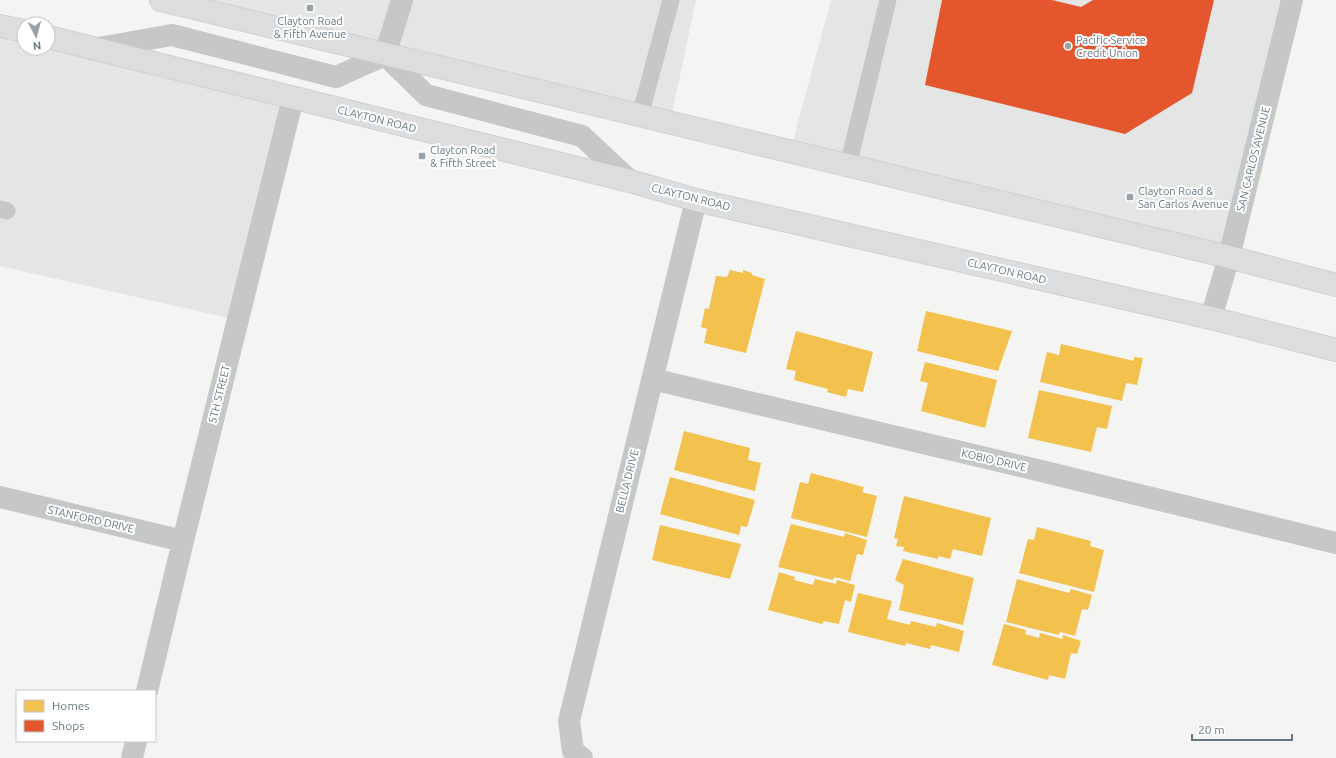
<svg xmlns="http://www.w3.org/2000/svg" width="1336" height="758" viewBox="0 0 1336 758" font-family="Ubuntu,sans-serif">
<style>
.built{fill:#e4e5e5}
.homes{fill:#f2c14e}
.shops{fill:#e4572e}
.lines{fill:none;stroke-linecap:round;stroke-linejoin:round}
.primary-casing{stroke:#d0d1d0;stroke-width:24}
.service{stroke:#c6c8c8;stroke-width:17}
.minor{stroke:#c6c8c8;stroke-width:22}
.primary{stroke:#dcddde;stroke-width:22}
.poi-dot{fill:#97a3a9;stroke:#fff;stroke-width:1.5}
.labels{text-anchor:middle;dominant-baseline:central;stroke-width:4;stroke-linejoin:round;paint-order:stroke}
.poi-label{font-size:11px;fill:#657882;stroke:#fff;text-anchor:start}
.street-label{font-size:11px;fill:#657882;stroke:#fff}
</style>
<rect width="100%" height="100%" fill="#f4f4f2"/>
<path class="built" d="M162 0H696L670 123Z
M831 0H1292L1229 257 790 152Z
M0 26 24 31V48H48L293 98 237 320 0 266Z"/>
<path class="homes" d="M730 270 743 273V270L752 273V275L765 279 746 353 704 343 707 329 701 327 705 308 709 309 716 276 727 277Z
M926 311 1012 331 998 371 917 351Z
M796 331 873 352 863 392 848 389 846 397 827 392 828 389 794 380 796 371 786 369Z
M1061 344 1134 361V357L1143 358 1137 385 1126 383 1122 401 1040 382 1047 352 1059 355Z
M925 362 997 380 985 428 921 411 928 383 920 381Z
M1039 390 1112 406 1107 429 1097 427 1091 452 1028 438Z
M684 431 750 448 748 460 761 463 755 491 674 470Z
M811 473 864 487 862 492 877 496 867 537 791 518 800 482 808 484Z
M670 477 755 500 747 527 741 526 739 535 660 514Z
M904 496 991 518 982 556 953 549 950 559 938 556V559L903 551 904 547 896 546 898 539 894 538Z
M791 524 844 537 845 533 867 540 863 555 857 554 850 581 834 577 833 580 778 567Z
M660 525 741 544 730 579 652 560Z
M1037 527 1091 541 1090 546 1104 550 1094 592 1019 573 1028 539 1034 540Z
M903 559 974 578 963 625 899 610 904 585 895 580Z
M779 572 795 577 794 580 813 585 815 579 836 584 837 580 855 585 851 602 845 600 839 624 824 621 822 624 768 610Z
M1017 579 1069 593 1071 589 1092 595 1088 610 1082 609 1075 636 1060 632 1059 635 1006 622Z
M858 593 892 601 887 619 910 625 911 621 936 627 937 623 964 631 959 652 931 645 930 649 906 643 905 646 848 632Z
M1004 624 1026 630 1025 634 1039 638 1040 633 1062 639 1063 635 1081 641 1077 654 1071 653 1065 679 1049 675 1048 680 992 665Z"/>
<path class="shops" d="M942 0H1052L1081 7 1093 0H1214L1192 93 1125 134 925 85Z"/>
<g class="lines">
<defs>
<path id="primary" d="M161 0 1229 257 1336 285
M0 26 24 31
M48 37 630 181 696 200 1211 318 1336 350"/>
</defs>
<use href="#primary" class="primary-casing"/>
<path class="service" d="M640 116 671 0
M848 166 888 0
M0 209 7 211"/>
<path class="minor" d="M93 49 172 35 336 77 385 55
M385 55 426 95 582 136 630 181
M385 55 402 0
M1211 318 1229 257 1292 0
M652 379 1033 469 1336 543
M0 497 183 541
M147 691 183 541 293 98
M132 758 136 741
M582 758 573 751 569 721 696 200"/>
<use href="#primary" class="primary"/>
</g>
<g class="poi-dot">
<rect x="306" y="4" width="8" height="8" rx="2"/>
<circle cx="1068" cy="46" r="4"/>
<rect x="418" y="152" width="8" height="8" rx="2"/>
<rect x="1126" y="193" width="8" height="8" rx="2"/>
</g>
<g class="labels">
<g class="poi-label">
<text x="310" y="21" text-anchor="middle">Clayton Road<tspan x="310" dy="13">&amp; Fifth Avenue</tspan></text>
<text x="1076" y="40">Pacific Service<tspan x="1076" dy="13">Credit Union</tspan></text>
<text x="430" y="150">Clayton Road<tspan x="430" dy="13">&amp; Fifth Street</tspan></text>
<text x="1138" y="191">Clayton Road &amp;<tspan x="1138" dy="13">San Carlos Avenue</tspan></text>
</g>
<g class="street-label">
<text transform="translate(377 119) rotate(14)">CLAYTON ROAD</text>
<text transform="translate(1253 159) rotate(-76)">SAN CARLOS AVENUE</text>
<text transform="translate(691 197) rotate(14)">CLAYTON ROAD</text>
<text transform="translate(1007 271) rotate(13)">CLAYTON ROAD</text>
<text transform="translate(219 394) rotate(-76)">5TH STREET</text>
<text transform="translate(994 460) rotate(13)">KOBIO DRIVE</text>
<text transform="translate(627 481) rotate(-76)">BELLA DRIVE</text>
<text transform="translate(91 519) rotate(13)">STANFORD DRIVE</text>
</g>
</g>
<rect x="16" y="690" width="140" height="52" fill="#ffffff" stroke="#c1c9cd"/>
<rect x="24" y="700" width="20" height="12" fill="#f2c14e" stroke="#c1c9cd"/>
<text x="52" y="710" font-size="12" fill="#657882">Homes</text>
<rect x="24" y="720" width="20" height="12" fill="#e4572e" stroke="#c1c9cd"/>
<text x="52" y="730" font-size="12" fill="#657882">Shops</text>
<g transform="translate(36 36) rotate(174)"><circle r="19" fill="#ffffff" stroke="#c1c9cd"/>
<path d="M0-3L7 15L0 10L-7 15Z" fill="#97a3a9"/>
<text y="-6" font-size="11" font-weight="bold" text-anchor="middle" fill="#657882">N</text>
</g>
<path d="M1192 734v6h100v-6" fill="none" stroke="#657882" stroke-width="2"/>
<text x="1198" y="734" font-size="12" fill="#657882" stroke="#ffffff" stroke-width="3" paint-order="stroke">20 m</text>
</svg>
